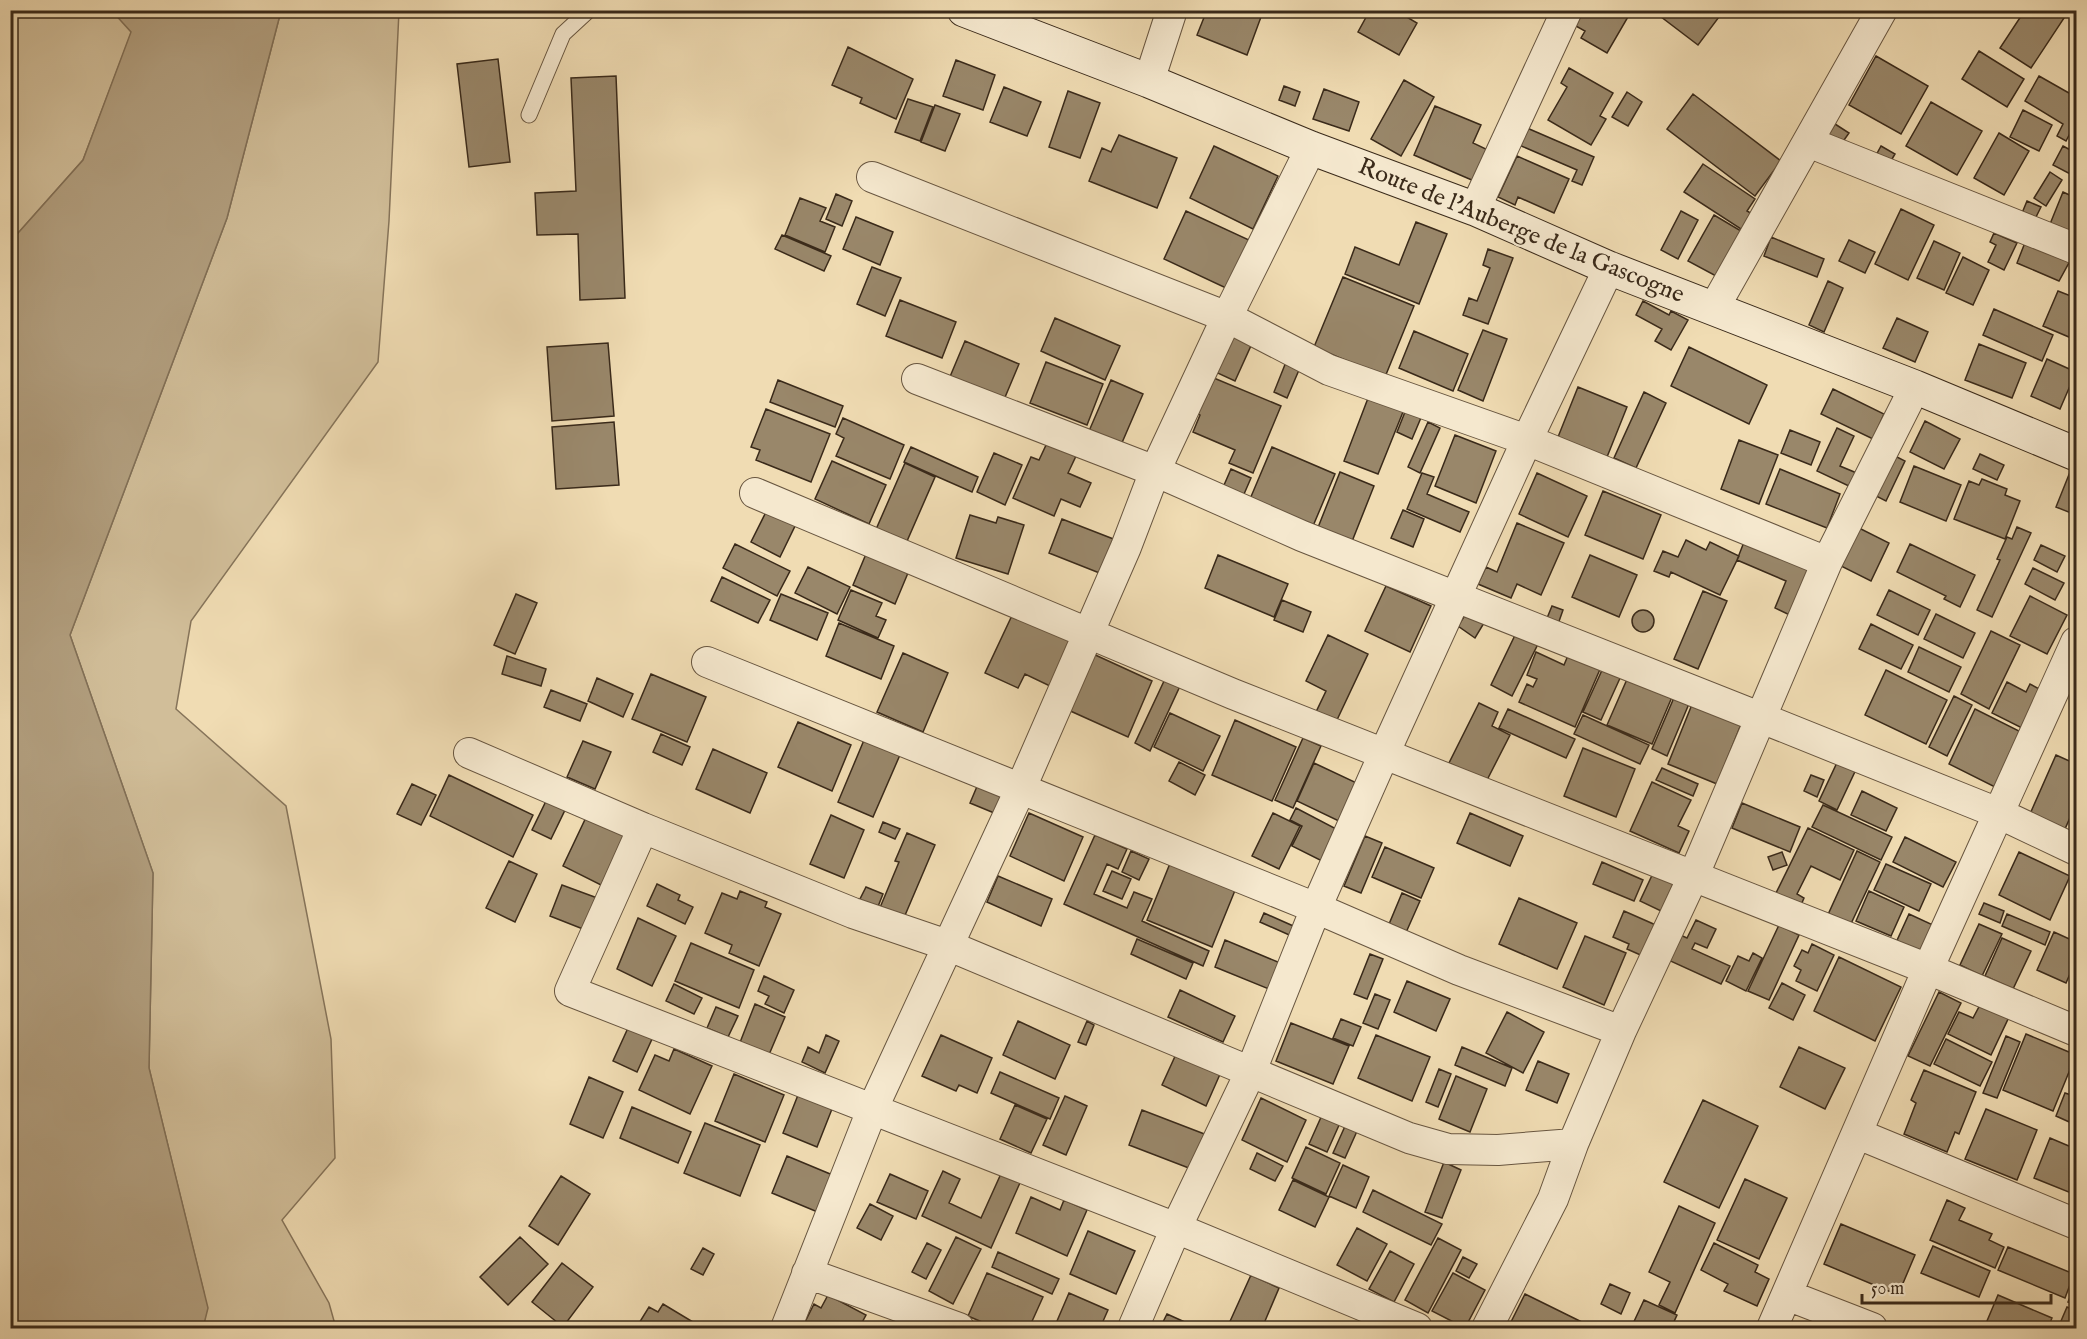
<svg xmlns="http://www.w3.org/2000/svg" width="2087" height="1339" viewBox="0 0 2087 1339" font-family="'IM FELL English',serif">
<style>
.green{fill:#d1be99;stroke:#86745a;stroke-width:1.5}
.water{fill:#b29f7f;stroke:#827057;stroke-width:1.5}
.building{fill:#99876a;stroke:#3a2a1a;stroke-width:1.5}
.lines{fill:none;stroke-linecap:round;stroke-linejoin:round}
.lane-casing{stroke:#685640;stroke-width:17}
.street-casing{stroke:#685640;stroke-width:32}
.secondary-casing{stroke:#3a2a1a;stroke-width:35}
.lane{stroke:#f5e8ce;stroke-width:15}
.street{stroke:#f5e8ce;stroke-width:30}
.secondary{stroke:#f5e8ce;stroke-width:33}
.labels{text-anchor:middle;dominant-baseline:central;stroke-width:4.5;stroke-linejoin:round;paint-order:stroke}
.street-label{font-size:24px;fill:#3a2a1a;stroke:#f5e8ce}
</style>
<rect width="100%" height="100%" fill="#f0dcb3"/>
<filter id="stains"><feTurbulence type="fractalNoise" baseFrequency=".00333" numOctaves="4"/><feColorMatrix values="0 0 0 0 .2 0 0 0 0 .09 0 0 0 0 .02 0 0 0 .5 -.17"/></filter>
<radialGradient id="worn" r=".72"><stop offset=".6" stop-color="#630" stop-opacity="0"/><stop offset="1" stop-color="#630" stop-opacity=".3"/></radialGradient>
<path class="green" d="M11 11H112L132 31 83 160 11 241Z
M281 11H399L389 221 378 362 191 621 176 709 286 806 331 1039 335 1158 282 1220 329 1303 336 1328H198L204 1293 149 1068 153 873 70 635 227 218Z"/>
<path class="water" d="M112 11H281L227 218 70 635 153 873 149 1068 208 1308 203 1328H11V241L83 160 131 32Z"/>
<path class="building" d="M1207 10H1244L1261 17 1247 55 1197 35Z
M1370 10H1395L1417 23 1399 55 1358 32Z
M1583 10H1632L1607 53 1581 38 1585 31 1574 25Z
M1652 10H1710L1719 17 1698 45Z
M2025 10 2068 12 2031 68 2000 48Z
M848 47 913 79 896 119 860 103 862 98 832 85Z
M1979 51 2024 79 2007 107 1962 79Z
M1876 56 1928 86 1901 134 1849 105Z
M498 59 510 162 469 167 457 64Z
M956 60 995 75 983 110 943 96Z
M1569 68 1613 93 1600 116 1606 119 1591 145 1548 120 1567 87 1561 83Z
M616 76 625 298 580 300 578 234 537 235 535 193 576 191 571 78Z
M2039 76 2076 97V122L2066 141 2057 136 2063 124 2025 101Z
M1404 80 1434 97 1401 156 1371 139Z
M1284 86 1300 92 1295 106 1279 100Z
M1004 87 1041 102 1027 136 990 122Z
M1324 89 1359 102 1349 131 1313 119Z
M1068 91 1100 103 1080 158 1049 147Z
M1627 92 1642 102 1628 126 1612 117Z
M1693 94 1781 161 1755 196 1667 129Z
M908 99 933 107 920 141 895 132Z
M1931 102 1982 131 1957 175 1906 146Z
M935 105 960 114 945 151 921 142Z
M1435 106 1481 125 1473 143 1488 150 1474 181 1414 155Z
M2023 110 2052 125 2039 151 2010 137Z
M1835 124 1849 133 1842 143 1828 135Z
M1527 128 1594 157 1582 185 1572 181 1577 170 1519 145Z
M1999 133 2029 151 2004 195 1974 178Z
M1119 135 1177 158 1157 208 1089 181 1102 148 1111 152Z
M1214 146 1278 176 1253 229 1190 198Z
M1881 146 1895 154 1888 166 1874 159Z
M2063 146 2076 153V177L2053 165Z
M1517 156 1569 179 1554 213 1518 197 1515 205 1498 197Z
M1703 164 1755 199 1747 211 1754 215 1744 231 1684 192Z
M2050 172 2062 180 2046 206 2034 198Z
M2063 192 2076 198V240L2048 229Z
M836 194 852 201 842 226 826 219Z
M800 198 826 208 820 221 835 227 825 252 785 235Z
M2027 201 2041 207 2035 219 2022 213Z
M1901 209 1934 225 1908 280 1875 264Z
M1186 211 1249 240 1226 288 1164 259Z
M1681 211 1698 220 1678 259 1661 250Z
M1714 215 1741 231 1716 276 1688 261Z
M856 217 893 232 880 265 843 249Z
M1416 222 1447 234 1419 304 1345 274 1355 247 1399 265Z
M1994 233 2017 243 2004 270 1988 262 1996 245 1990 242Z
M782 235 831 256 824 271 775 249Z
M1771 237 1824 259 1817 277 1764 256Z
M1849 240 1875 252 1865 273 1839 261Z
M2026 240 2071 259 2059 281 2017 263Z
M1934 241 1960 253 1944 290 1917 278Z
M1488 249 1513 258 1488 324 1463 315 1469 298 1477 301 1490 268 1483 265Z
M1963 257 1989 270 1973 305 1946 293Z
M872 267 901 278 885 316 857 304Z
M1343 277 1414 306 1385 377 1314 347Z
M1828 281 1843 288 1824 332 1809 325Z
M2058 291 2076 298V340L2043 326Z
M900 300 956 322 942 358 886 336Z
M1643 301 1669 315 1671 311 1688 320 1671 350 1655 341 1662 329 1636 315Z
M1994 309 2053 335 2042 361 1983 335Z
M1055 318 1120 346 1105 380 1041 351Z
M1897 318 1928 332 1915 362 1883 348Z
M1230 328 1254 339 1235 381 1211 370Z
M1483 330 1507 339 1483 401 1458 390Z
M1414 331 1468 354 1453 391 1399 368Z
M965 341 1019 364 1003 402 949 379Z
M608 343 614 416 552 421 547 347Z
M1979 344 2026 363 2012 398 1965 380Z
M1689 347 1767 385 1749 424 1671 386Z
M1288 357 1302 363 1287 398 1274 392Z
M2047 359 2076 372 2060 409 2031 396Z
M1046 362 1103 384 1087 425 1030 403Z
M1209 376 1281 406 1253 473 1229 463 1235 450 1193 432 1200 415 1194 412Z
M778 380 843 406 835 427 770 402Z
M1111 380 1143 394 1121 445 1089 431Z
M1578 387 1627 407 1607 457 1558 437Z
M1833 389 1884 414 1873 439 1821 414Z
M1644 392 1666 403 1636 468 1614 458Z
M1370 393 1405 407 1378 474 1344 461Z
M1407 407 1423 413 1412 439 1397 432Z
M766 409 830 434 811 482 756 460 760 450 751 447Z
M843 418 904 445 890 479 836 456 844 438 836 434Z
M1925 421 1960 439 1944 469 1910 452Z
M614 422 619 485 556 489 552 427Z
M1428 422 1440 428 1420 473 1408 467Z
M1837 428 1854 436 1840 466 1859 474 1853 488 1817 471Z
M1790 430 1820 442 1811 465 1781 453Z
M1455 435 1496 451 1476 503 1435 486Z
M1739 440 1778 455 1759 504 1721 489Z
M1047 443 1076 456 1068 473 1091 483 1080 507 1061 499 1054 516 1013 498 1031 457 1039 460Z
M911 447 978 477 972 492 904 462Z
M1272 447 1335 474 1313 526 1250 499Z
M994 453 1022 465 1005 505 977 492Z
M1980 454 2004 465 1997 480 1973 469Z
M1893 455 1905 461 1886 501 1874 495Z
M832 461 886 485 869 524 815 499Z
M905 463 935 477 904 548 874 534Z
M1914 466 1961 485 1946 521 1900 502Z
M1231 469 1251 478 1241 501 1221 492Z
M1780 469 1840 494 1827 528 1766 504Z
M1340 472 1374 486 1349 549 1315 535Z
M2070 472 2076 475V515L2056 507Z
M1422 473 1434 477 1427 494 1469 512 1460 532 1407 509Z
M1537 473 1587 496 1568 537 1519 514Z
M1982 479 2007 489 2005 495 2020 501 2005 539 1954 519 1969 481 1979 485Z
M1603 491 1661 515 1643 559 1585 535Z
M767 510 796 524 780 557 751 542Z
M1403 510 1424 519 1413 547 1391 538Z
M970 515 996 523 998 517 1024 525 1008 574 956 558Z
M1062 519 1116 540 1102 574 1049 553Z
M1517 523 1564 543 1541 595 1517 584 1511 598 1478 584 1486 567 1497 572Z
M1857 527 1889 543 1871 581 1839 565Z
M2017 527 2031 533 1992 617 1977 610 2000 560 1997 559 2007 537 2012 539Z
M1686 540 1706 550 1710 542 1739 556 1720 595 1671 572 1669 577 1654 571 1663 551 1678 557Z
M1744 542 1815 572 1796 618 1775 608 1786 581 1737 560Z
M735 544 790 571 777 596 723 568Z
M1910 544 1975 575 1960 607 1944 599 1946 596 1897 572Z
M2041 545 2065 556 2057 572 2034 560Z
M866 554 908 573 895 604 853 585Z
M1218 555 1288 584 1274 617 1205 588Z
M1590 555 1637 575 1619 617 1572 597Z
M808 567 850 587 837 614 795 593Z
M2033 568 2064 583 2055 600 2025 584Z
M722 577 770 600 758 623 711 601Z
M1386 586 1431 606 1410 652 1365 631Z
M851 590 882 603 876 616 886 620 878 638 838 620Z
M1889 590 1930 610 1918 635 1877 615Z
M1703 591 1727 601 1698 669 1674 659Z
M516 594 537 603 515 654 494 645Z
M781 594 828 613 817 640 770 620Z
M2030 596 2067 615 2047 654 2010 636Z
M1282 600 1311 612 1303 632 1274 620Z
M1552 606 1563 610 1557 627 1545 623Z
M1016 607 1076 635 1052 687 1025 674 1018 688 985 673Z
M1632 621a11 11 0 1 1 22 0a11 11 0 1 1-22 0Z
M1467 612 1484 623 1475 638 1458 626Z
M1936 614 1975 633 1963 658 1924 639Z
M839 623 894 646 881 679 826 656Z
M1871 624 1913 645 1901 669 1859 649Z
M1518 629 1540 640 1512 696 1491 685Z
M1991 631 2020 645 1989 709 1961 694Z
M1328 635 1368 654 1336 722 1316 712 1326 691 1306 681Z
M1919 647 1961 667 1949 692 1908 672Z
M1536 652 1564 665 1569 653 1601 667 1575 727 1519 702 1527 684 1533 687 1537 679 1527 675Z
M903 653 948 673 923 732 877 712Z
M1091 653 1152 681 1128 737 1066 709Z
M507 656 546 669 541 686 502 674Z
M1603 668 1621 676 1601 720 1583 712Z
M1886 670 1947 700 1926 744 1865 715Z
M651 674 706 697 687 742 632 719Z
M1628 677 1672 697 1652 744 1607 725Z
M597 678 633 694 623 717 588 701Z
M1165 679 1180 686 1150 751 1135 743Z
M2007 682 2026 692 2030 684 2043 691 2024 729 1992 713Z
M551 690 587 704 580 721 544 707Z
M1676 693 1691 699 1667 756 1652 749Z
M1954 696 1972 705 1947 756 1929 747Z
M1693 702 1742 722 1717 784 1668 764Z
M1479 703 1498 712 1492 726 1510 735 1486 782 1449 763Z
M1508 709 1575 739 1566 758 1499 728Z
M1975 709 2021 732 1995 787 1949 764Z
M1170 713 1220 736 1203 771 1154 747Z
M1583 715 1649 745 1640 764 1574 734Z
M1235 720 1296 747 1272 801 1212 775Z
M798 722 851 745 832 791 778 767Z
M867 733 903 748 873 817 838 802Z
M661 734 690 747 682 765 653 752Z
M1303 738 1321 746 1293 808 1275 800Z
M583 741 611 752 595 789 567 777Z
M1583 748 1635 769 1616 817 1564 796Z
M713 749 767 773 750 813 696 789Z
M1841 754 1859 763 1837 810 1819 801Z
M2056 755 2076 764V804L2061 838 2026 823Z
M1179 762 1205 775 1195 795 1169 781Z
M1314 763 1361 785 1343 823 1297 801Z
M1662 768 1698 784 1693 796 1656 780Z
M449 775 533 815 513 857 430 816Z
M1811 775 1824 780 1817 797 1804 791Z
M981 777 1009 790 999 815 970 803Z
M1652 782 1691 800 1678 826 1689 831 1679 853 1630 831Z
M412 784 436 795 421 825 397 814Z
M1862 791 1897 808 1886 831 1851 815Z
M547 799 566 808 551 839 532 830Z
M1742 803 1800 827 1790 852 1732 828Z
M1823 805 1892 837 1881 860 1812 827Z
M1296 808 1342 832 1326 863 1292 846 1302 826 1290 820Z
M590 809 632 829 605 887 563 866Z
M1029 813 1083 837 1064 881 1010 856Z
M1273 813 1300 826 1279 869 1252 856Z
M1470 813 1523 836 1510 866 1457 843Z
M831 815 864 830 844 878 810 864Z
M883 822 900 829 895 839 879 832Z
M1808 828 1854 850 1840 880 1811 866 1797 894 1804 898 1801 905 1776 893Z
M907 833 935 845 903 920 879 910 899 862 895 861Z
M1095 835 1127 849 1118 869 1107 864 1094 894 1127 908 1134 892 1152 899 1142 921 1209 951 1203 966 1064 904Z
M1365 836 1382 843 1361 893 1344 886Z
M1905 837 1956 862 1943 887 1893 862Z
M1385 847 1434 868 1421 898 1372 877Z
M1131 851 1149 859 1139 880 1122 872Z
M1857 851 1880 862 1848 930 1826 919Z
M1782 852 1787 865 1773 870 1768 857Z
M2019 852 2070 876 2050 920 1999 895Z
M509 861 537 874 515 922 486 908Z
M1171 861 1236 888 1212 947 1147 920Z
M1602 862 1643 880 1634 901 1593 884Z
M1886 864 1931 884 1919 911 1874 890Z
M1655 869 1676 878 1661 911 1640 901Z
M1112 871 1131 879 1122 899 1103 891Z
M998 876 1052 899 1041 926 987 902Z
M657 884 680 895 678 900 693 907 685 924 647 906Z
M562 885 600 899 588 931 550 916Z
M866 887 883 894 877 909 859 901Z
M740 891 767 902 765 907 781 914 759 966 729 953 732 945 705 933 722 893 737 899Z
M1869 891 1904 907 1891 936 1856 921Z
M1402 893 1420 901 1404 937 1387 929Z
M1519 898 1577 923 1557 969 1499 944Z
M1984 903 2004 911 2000 923 1979 914Z
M1624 911 1658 926 1645 957 1627 949 1629 944 1613 937Z
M1264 913 1300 929 1296 938 1260 922Z
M1909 914 1933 925 1918 958 1894 947Z
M2007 914 2050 932 2045 945 2002 926Z
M638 918 676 936 652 986 617 969Z
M1696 920 1716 929 1707 948 1695 943 1692 949 1730 966 1721 984 1666 959 1678 934 1687 938Z
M1979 924 2002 934 1982 976 1960 965Z
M1779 925 1799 935 1769 1000 1748 991Z
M2054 932 2076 942V960L2066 983 2037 970Z
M1585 936 1626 953 1604 1005 1563 987Z
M2002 938 2031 951 2013 989 1985 976Z
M1137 939 1193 963 1186 979 1131 954Z
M1225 940 1285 965 1274 991 1215 967Z
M691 943 754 970 739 1008 675 981Z
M1812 944 1834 955 1817 991 1796 981 1801 970 1794 966 1802 950 1808 953Z
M1753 953 1762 958 1746 991 1726 981 1738 956 1749 961Z
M1370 954 1383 959 1367 999 1354 994Z
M1839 957 1901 987 1875 1041 1814 1011Z
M764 976 794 990 784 1013 765 1004 769 996 758 991Z
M1407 981 1450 999 1436 1031 1394 1012Z
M1782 983 1805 995 1793 1020 1769 1008Z
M674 984 702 998 694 1014 666 1001Z
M1180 990 1235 1016 1223 1042 1168 1017Z
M1939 992 1961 1003 1930 1066 1908 1056Z
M1375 994 1390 1000 1378 1029 1363 1023Z
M1981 1003 2009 1017 1991 1055 1948 1034 1959 1012 1973 1018Z
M755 1004 785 1017 768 1057 739 1045Z
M716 1007 738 1016 728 1037 707 1028Z
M1507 1012 1544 1032 1523 1073 1486 1053Z
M1341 1019 1361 1027 1353 1046 1333 1038Z
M1018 1021 1070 1045 1055 1079 1003 1055Z
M1087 1021 1094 1025 1086 1045 1078 1042Z
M1291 1023 1349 1046 1333 1084 1276 1061Z
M628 1028 652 1039 637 1072 613 1061Z
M2026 1034 2076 1055 2053 1111 2003 1090Z
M826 1035 839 1041 825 1073 802 1062 808 1047 819 1053Z
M941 1035 992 1058 977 1093 959 1085 956 1091 922 1076Z
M1376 1035 1430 1057 1412 1101 1358 1078Z
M2006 1036 2020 1042 1997 1098 1983 1093Z
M1946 1039 1992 1062 1980 1086 1934 1064Z
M1462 1047 1512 1068 1505 1086 1455 1065Z
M1799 1047 1845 1068 1825 1109 1780 1087Z
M674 1049 712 1066 690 1114 639 1090 655 1055 669 1061Z
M1177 1052 1221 1072 1206 1106 1162 1085Z
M1538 1061 1569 1074 1557 1103 1526 1090Z
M1439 1069 1451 1074 1438 1107 1426 1102Z
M1924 1070 1976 1092 1959 1134 1955 1132 1947 1152 1904 1134 1916 1103 1911 1100Z
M1000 1072 1059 1098 1050 1119 991 1093Z
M734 1074 784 1095 765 1142 715 1121Z
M1456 1076 1487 1089 1470 1132 1439 1119Z
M589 1077 623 1092 603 1138 570 1124Z
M2076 1090V1125L2056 1116 2065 1093 2074 1096Z
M798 1095 832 1109 817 1147 783 1133Z
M1065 1096 1087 1106 1066 1155 1043 1145Z
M1261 1098 1306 1120 1287 1162 1242 1140Z
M1703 1100 1758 1126 1719 1208 1664 1182Z
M1015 1105 1047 1119 1031 1153 1000 1139Z
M632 1107 691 1132 678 1163 620 1138Z
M1986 1109 2037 1130 2017 1180 1965 1159Z
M1142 1110 1207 1135 1194 1170 1129 1145Z
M1322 1115 1340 1123 1327 1152 1309 1144Z
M705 1123 760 1145 740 1196 684 1173Z
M1346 1124 1358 1129 1345 1158 1333 1153Z
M2050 1138 2076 1149V1195L2034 1178Z
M1306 1147 1340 1163 1326 1194 1292 1178Z
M1257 1153 1283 1166 1275 1181 1250 1169Z
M787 1156 835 1176 820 1213 772 1193Z
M1444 1162 1461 1170 1442 1218 1425 1212Z
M1343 1165 1369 1177 1356 1208 1329 1196Z
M1004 1167 1023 1176 991 1248 922 1216 943 1171 960 1179 949 1203 981 1218Z
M890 1174 928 1191 916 1219 877 1202Z
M561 1176 590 1194 558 1245 529 1226Z
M1745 1179 1787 1198 1759 1259 1717 1240Z
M1293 1180 1329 1197 1315 1227 1279 1210Z
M1373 1190 1442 1224 1431 1245 1363 1212Z
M1031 1197 1060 1210 1064 1200 1087 1210 1067 1256 1016 1233Z
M1947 1200 1965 1208 1959 1220 1992 1234 1989 1240 2004 1247 1995 1268 1930 1240Z
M870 1204 893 1216 881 1240 857 1228Z
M1679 1206 1715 1223 1675 1313 1659 1305 1670 1282 1649 1272Z
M1841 1224 1915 1255 1898 1295 1824 1264Z
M1357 1228 1387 1244 1367 1281 1337 1265Z
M1088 1231 1135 1251 1116 1294 1070 1274Z
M520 1237 548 1264 508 1305 480 1277Z
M956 1237 981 1249 953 1304 929 1291Z
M1438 1238 1461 1250 1428 1313 1405 1300Z
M927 1243 941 1250 926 1279 912 1272Z
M1714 1243 1758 1265 1755 1272 1769 1279 1757 1306 1724 1291 1728 1284 1701 1270Z
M1933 1246 1990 1271 1979 1297 1921 1273Z
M2008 1247 2074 1274 2065 1298 1998 1270Z
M703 1248 714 1254 703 1275 691 1269Z
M1390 1251 1414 1264 1394 1302 1369 1289Z
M998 1252 1059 1279 1052 1294 992 1267Z
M1463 1257 1477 1264 1469 1278 1456 1271Z
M562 1263 593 1287 563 1327 532 1302Z
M987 1273 1043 1297 1029 1328H996L968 1316Z
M1453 1273 1485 1290 1465 1328 1432 1311Z
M1251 1275 1279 1288 1265 1321 1282 1328H1227Z
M1610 1284 1630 1293 1621 1314 1601 1304Z
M2074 1287 2076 1288V1305L2068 1302Z
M1069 1293 1108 1310 1100 1328H1054Z
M1525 1294 1594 1328H1513L1509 1326Z
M828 1295 866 1315 859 1328H802L814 1304 821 1308Z
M1998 1295 2052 1318 2048 1328H1984Z
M1644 1300 1677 1315 1671 1328H1631Z
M663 1304 703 1328H636L649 1307 658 1312Z
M2067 1307 2076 1311V1328H2058Z
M1167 1314 1198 1328H1160Z"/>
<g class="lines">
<defs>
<path id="lane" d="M529 115 563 34 589 10"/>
<path id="street" d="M1149 81 1172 10
M1808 142 2076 249
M872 177 1227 317 1329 370 1527 440 1827 562
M1475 209 1567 10
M1714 308 1882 10
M917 379 1155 471 1302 536 1759 717 1998 813 2076 850
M755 493 1233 694 1928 969 2076 1031
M707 662 1316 908 1459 970 1621 1031
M469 753 643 828 853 913 947 945 1409 1138 1448 1149 1498 1150 1573 1144
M643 828 570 991 1176 1228 1417 1328
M1858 1134 2076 1224
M807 1273 959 1328
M1787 1295 1872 1328
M786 1328 872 1110 1020 790 1126 547 1155 471 1227 317 1311 148
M1133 1328 1176 1228 1251 1071 1316 908 1384 754 1527 440 1609 268
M1487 1328 1553 1199 1573 1144 1621 1031 1693 877 1827 562 1915 387
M1772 1328 1928 969 2076 642"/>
<path id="secondary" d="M964 10 1149 81 1311 148 1475 209 1609 268 1915 387 2076 454"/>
</defs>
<use href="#lane" class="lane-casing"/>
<use href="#street" class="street-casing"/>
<use href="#secondary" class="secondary-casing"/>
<use href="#lane" class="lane"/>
<use href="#street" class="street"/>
<use href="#secondary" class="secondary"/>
</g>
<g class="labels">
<g class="street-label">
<text transform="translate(1521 231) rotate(22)">Route de l'Auberge de la Gascogne</text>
</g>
</g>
<rect width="2087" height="1339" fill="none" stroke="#f0dcb3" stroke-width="36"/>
<rect x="12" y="12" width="2063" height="1315" fill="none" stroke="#3a2a1a" stroke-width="3"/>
<rect x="18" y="18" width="2051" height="1303" fill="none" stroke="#3a2a1a" stroke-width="1.5"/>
<path d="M1862 1294v9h189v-9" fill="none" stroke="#3a2a1a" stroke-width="3"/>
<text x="1871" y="1294" font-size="18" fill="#3a2a1a" stroke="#f5e8ce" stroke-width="4.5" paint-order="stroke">50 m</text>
<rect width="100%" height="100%" filter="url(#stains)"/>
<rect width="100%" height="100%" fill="url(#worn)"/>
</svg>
